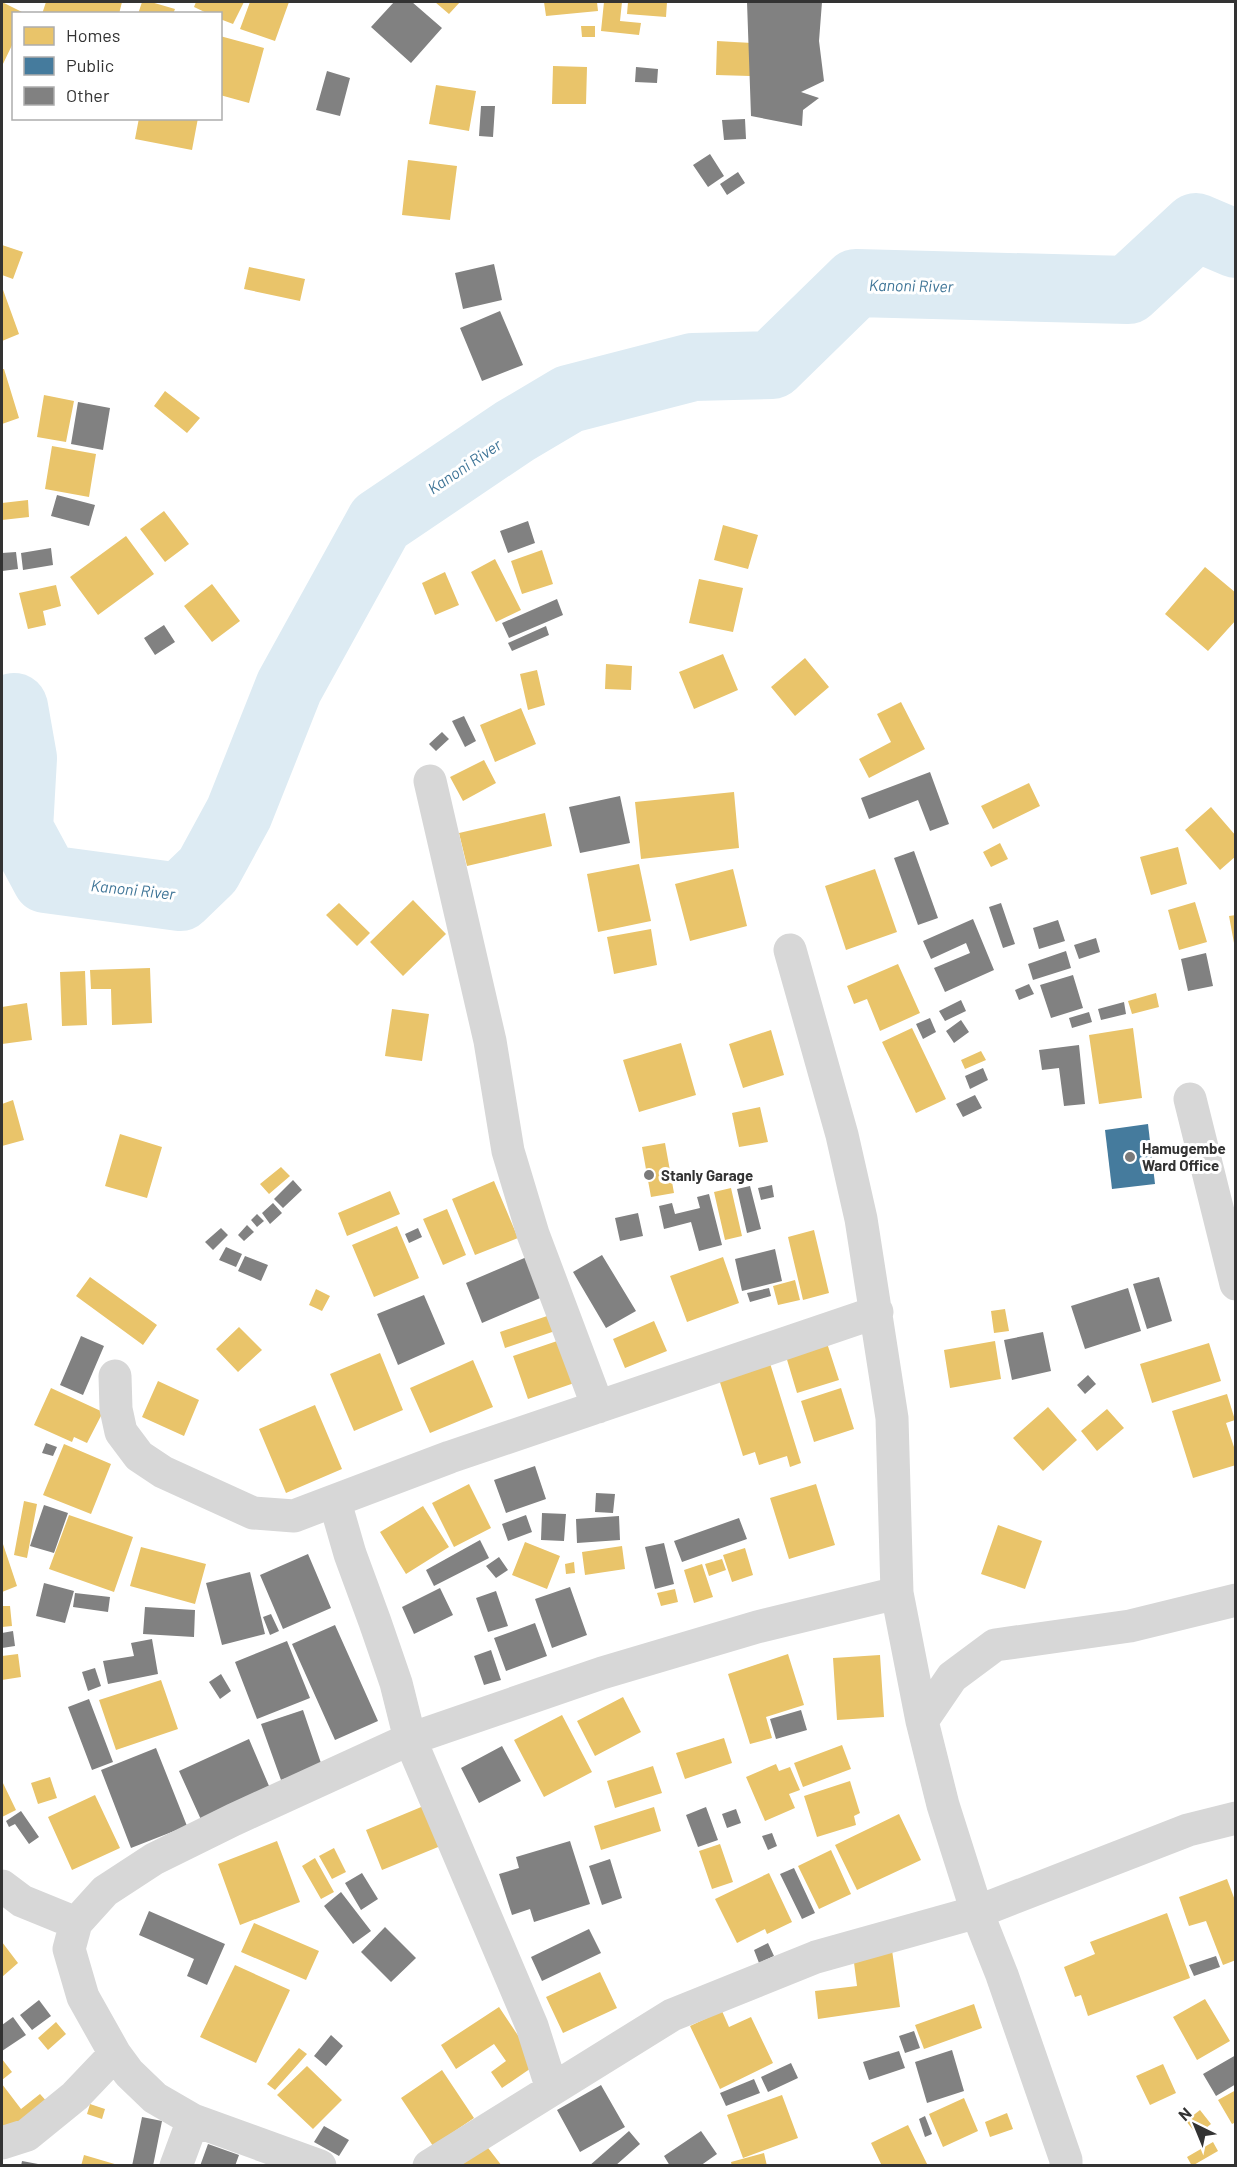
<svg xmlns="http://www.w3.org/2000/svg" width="1237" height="2167" viewBox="0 0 1237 2167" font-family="Barlow,sans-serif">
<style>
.homes{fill:#e9c46a}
.public{fill:#457b9d}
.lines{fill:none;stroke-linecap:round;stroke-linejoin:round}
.river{stroke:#ddebf3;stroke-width:68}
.building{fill:#818181}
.minor{stroke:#d7d7d7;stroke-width:33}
.poi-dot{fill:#7a7a7a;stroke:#fff;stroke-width:2}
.labels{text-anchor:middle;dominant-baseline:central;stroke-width:6;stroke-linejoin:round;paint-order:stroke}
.poi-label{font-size:15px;font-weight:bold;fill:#333;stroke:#fff;text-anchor:start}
.water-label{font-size:16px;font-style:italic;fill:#3f7597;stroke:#fff}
</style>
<rect width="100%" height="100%" fill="#fff"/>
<path class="homes" d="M2 2 26 14H14V41L2 66Z
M46 2H122L119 14H42Z
M142 2H151L175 9 173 14H138Z
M196 2H244L233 24 220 19V14H209L194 7Z
M250 2H289L275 41 240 29Z
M435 2H460L449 14Z
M544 2H597L598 11 546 16Z
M604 2H622L620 21 641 23 639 35 601 31Z
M628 2H667L666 17 627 14Z
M581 26H595V37H582Z
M220 36 264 48 249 103 220 95Z
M717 41 752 43 750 76 716 75Z
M553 66 587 67 586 104H552Z
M436 85 476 91 469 131 429 124Z
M139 118H198L192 150 135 139Z
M408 160 457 166 450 220 402 215Z
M2 245 23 252 13 279 2 275Z
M249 267 305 279 300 301 244 289Z
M2 287 19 334 2 341Z
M2 369H4L19 418 2 424Z
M165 391 200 418 187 433 154 406Z
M44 395 74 401 66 442 37 437Z
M52 446 96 454 89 497 45 489Z
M28 500 29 517 2 520V503Z
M164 511 189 544 165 562 140 529Z
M723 525 758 535 748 569 714 560Z
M126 536 154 574 98 615 70 577Z
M542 550 553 584 522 594 511 561Z
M495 559 521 610 496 622 471 572Z
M1205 567 1236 593V620L1208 651 1165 614Z
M445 572 459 605 435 615 422 583Z
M699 579 743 588 733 632 689 623Z
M212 584 240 621 212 642 184 606Z
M56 585 61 606 43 611 46 625 28 629 19 593Z
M723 654 738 690 694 709 679 672Z
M805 658 829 687 795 716 771 687Z
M606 664 632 666 631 690 605 689Z
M537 670 545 705 528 710 520 674Z
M901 702 925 749 869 778 859 759 891 742 877 714Z
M521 708 536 744 495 762 480 725Z
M484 760 496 783 463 801 450 777Z
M1029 783 1040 806 993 829 981 806Z
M734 792 739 848 641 859 635 802Z
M1211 807 1236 836V856L1220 870 1185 830Z
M545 813 552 846 467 866 459 833Z
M1000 843 1008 859 991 867 983 852Z
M1178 847 1187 884 1151 895 1140 857Z
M639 864 651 921 598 932 587 874Z
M733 869 747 926 690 941 675 884Z
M875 869 897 932 846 950 825 886Z
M413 900 446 934 403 976 370 942Z
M1195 902 1207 942 1179 950 1168 910Z
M339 903 370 933 357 946 326 915Z
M1236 915V943H1234L1229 916Z
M651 929 657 965 614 974 607 937Z
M898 964 920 1013 880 1031 867 999 854 1004 847 986Z
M150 968 152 1023 112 1025 111 989H91L90 970Z
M85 971 87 1025 62 1026 60 972Z
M1156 993 1159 1007 1132 1014 1128 1001Z
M27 1003 32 1040 2 1044V1007Z
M392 1009 429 1014 422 1061 385 1056Z
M912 1028 946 1099 916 1113 882 1042Z
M1133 1028 1142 1098 1099 1104 1089 1035Z
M771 1030 784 1075 743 1088 729 1044Z
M681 1043 696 1095 639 1112 623 1060Z
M981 1051 986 1060 965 1069 961 1060Z
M13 1100 24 1140 2 1146V1104Z
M760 1107 768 1142 739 1147 732 1113Z
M120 1134 162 1147 147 1198 105 1186Z
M665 1143 674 1193 651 1197 642 1147Z
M281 1167 290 1176 269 1194 260 1184Z
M494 1181 518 1238 475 1255 452 1199Z
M731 1188 742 1236 725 1240 714 1192Z
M390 1191 400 1214 347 1236 338 1213Z
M447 1209 466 1255 443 1265 423 1219Z
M397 1226 419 1278 374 1297 352 1245Z
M814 1230 829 1293 803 1300 788 1237Z
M723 1257 739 1303 687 1322 670 1276Z
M90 1277 157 1325 143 1345 76 1296Z
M795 1280 800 1300 778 1305 773 1286Z
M316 1289 330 1296 322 1311 309 1305Z
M1005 1309 1009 1331 994 1333 991 1311Z
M553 1314 558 1330 505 1348 500 1332Z
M654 1321 667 1351 625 1368 613 1339Z
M239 1327 262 1350 238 1372 216 1349Z
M566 1338 580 1381 528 1399 513 1356Z
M826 1340 839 1380 797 1393 785 1353Z
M995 1341 1001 1379 950 1388 944 1350Z
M1209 1343 1221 1381 1152 1403 1140 1364Z
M380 1353 403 1410 354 1431 330 1374Z
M473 1360 493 1407 430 1433 410 1388Z
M769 1360 801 1463 790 1467 787 1456 759 1465 755 1452 743 1456 718 1376Z
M158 1381 199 1400 184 1436 142 1417Z
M51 1388 103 1412 87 1443 74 1437 72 1442 34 1425Z
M841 1388 854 1429 814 1442 801 1401Z
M1227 1394 1235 1420 1226 1423 1236 1453V1465L1193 1478 1172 1411Z
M315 1405 342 1469 286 1493 259 1429Z
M1048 1407 1077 1440 1043 1471 1013 1438Z
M1107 1409 1124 1428 1097 1451 1081 1431Z
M64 1444 111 1464 91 1514 43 1495Z
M469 1484 491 1528 454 1547 432 1503Z
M816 1484 835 1545 789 1559 770 1498Z
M24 1501 37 1504 27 1558 14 1555Z
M423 1506 449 1547 406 1574 380 1532Z
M69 1515 133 1537 114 1592 49 1569Z
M998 1525 1042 1541 1025 1589 981 1574Z
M2 1541 17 1586 2 1592Z
M525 1542 560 1556 547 1589 512 1575Z
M622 1546 625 1569 585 1575 582 1552Z
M141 1547 206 1564 195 1604 130 1586Z
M745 1548 753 1575 732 1582 723 1555Z
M722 1559 726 1570 709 1576 705 1564Z
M574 1562 575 1573 566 1574 565 1564Z
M702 1564 713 1597 694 1603 684 1570Z
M675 1589 678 1602 661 1606 657 1593Z
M2 1606H10L12 1626 2 1627Z
M18 1654 21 1677 2 1680V1656Z
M788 1654 804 1705 766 1717 772 1738 750 1744 728 1674Z
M880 1655 884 1717 837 1720 833 1658Z
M161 1680 178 1729 116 1750 99 1700Z
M623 1697 641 1732 595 1756 577 1721Z
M562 1715 592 1772 544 1797 514 1740Z
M724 1738 732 1763 685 1779 676 1753Z
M842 1745 851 1769 803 1787 794 1763Z
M776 1764 779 1771 790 1767 800 1790 789 1794 795 1808 765 1821 746 1777Z
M653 1766 662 1793 615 1808 607 1781Z
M50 1777 57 1798 38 1804 31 1783Z
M2 1781 16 1810 2 1817Z
M850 1781 860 1813 854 1816 856 1825 817 1837 804 1796Z
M95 1795 120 1848 72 1870 48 1817Z
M426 1805 443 1845 382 1870 366 1830Z
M654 1807 661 1831 601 1850 594 1826Z
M899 1814 921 1860 857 1890 835 1845Z
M277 1841 300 1902 240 1925 218 1864Z
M720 1844 733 1882 712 1889 699 1851Z
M334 1848 346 1872 332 1879 319 1856Z
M831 1850 851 1894 819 1909 798 1866Z
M315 1858 334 1892 321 1899 302 1866Z
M769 1873 792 1922 767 1934 765 1929 737 1943 715 1899Z
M1227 1879 1236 1903V1960L1223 1965 1206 1921 1189 1926 1179 1897Z
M1167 1913 1190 1978 1088 2016 1081 1995 1075 1997 1064 1967 1095 1954 1090 1942Z
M254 1923 319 1951 306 1980 241 1952Z
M2 1942 18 1963 2 1977Z
M892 1950 900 2007 818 2019 815 1991 857 1986 853 1955Z
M235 1965 290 1990 256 2063 200 2037Z
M600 1972 617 2008 563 2033 546 1997Z
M1205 1999 1230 2041 1197 2060 1173 2017Z
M974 2004 982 2028 924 2049 915 2025Z
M499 2007 537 2064 502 2088 491 2072 506 2061 494 2044 456 2069 441 2045Z
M722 2011 729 2027 751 2017 773 2063 720 2089 690 2026Z
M56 2022 66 2034 48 2050 38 2038Z
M299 2048 307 2054 275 2090 267 2084Z
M2 2059 12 2072 2 2080Z
M1163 2064 1176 2093 1150 2105 1136 2076Z
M307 2066 342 2100 313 2129 277 2095Z
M442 2070 474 2118 433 2146 401 2098Z
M2 2084 21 2109 40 2094 49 2104 10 2135 2 2125Z
M1236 2090V2122L1232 2124 1218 2100Z
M782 2095 798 2138 743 2158 727 2115Z
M964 2098 978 2131 943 2147 929 2114Z
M90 2104 105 2109 102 2119 87 2114Z
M1200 2110 1211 2124 1197 2135 1186 2121Z
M1007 2113 1013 2129 990 2137 985 2122Z
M908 2125 928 2166H882L871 2143Z
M1213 2142 1218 2151 1192 2166 1187 2157Z
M485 2144 502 2166H460Z
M764 2153 767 2166H732L731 2162Z
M84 2155 118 2165 117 2166H81Z"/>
<path class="public" d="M1148 1124 1155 1184 1112 1189 1105 1130Z"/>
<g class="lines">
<path class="river" d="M2 710 14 707 23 758 19 829 46 879 180 897 208 870 239 813 289 687 380 522 515 431 569 399 693 367 772 365 856 283 1128 290 1196 227 1236 244"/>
</g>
<path class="building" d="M394 2H412L442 28 411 63 371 27Z
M747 2H822L819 41 824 81 801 92 819 98 803 110 802 126 751 116Z
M636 67 658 69 657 83 635 82Z
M327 71 350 78 340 116 316 110Z
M481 106H495L493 137 479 136Z
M745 119 746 139 724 140 722 120Z
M710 154 724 176 708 187 693 165Z
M738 172 745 183 727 195 720 184Z
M494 264 502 300 463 309 455 273Z
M500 311 523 365 482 381 460 328Z
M78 402 110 408 103 450 71 444Z
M57 495 95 505 89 526 51 516Z
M528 521 535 543 508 553 500 531Z
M51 548 53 565 23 570 21 553Z
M16 552 18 569 2 571V553Z
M557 599 563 615 509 638 502 623Z
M164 625 175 642 155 655 144 638Z
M546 626 549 635 512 651 508 643Z
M464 716 476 741 465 747 452 721Z
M442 732 449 739 436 751 429 744Z
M930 772 949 824 930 831 918 800 869 819 861 798Z
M620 796 630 843 580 853 569 807Z
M914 851 938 918 918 925 894 858Z
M1001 903 1015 944 1003 948 989 907Z
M973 919 994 970 945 992 934 968 970 953 966 943 931 959 923 941Z
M1058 920 1065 941 1039 949 1033 928Z
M1096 938 1100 952 1079 959 1074 945Z
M1066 951 1071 968 1033 980 1028 964Z
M1206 953 1213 986 1188 991 1181 959Z
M1073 975 1083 1008 1051 1018 1040 985Z
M1029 984 1034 994 1019 1000 1015 990Z
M961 1000 966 1011 945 1021 939 1011Z
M1124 1002 1126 1014 1101 1020 1098 1009Z
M1089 1012 1092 1022 1072 1028 1069 1018Z
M930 1018 936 1032 923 1039 916 1024Z
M961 1020 969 1032 954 1043 946 1031Z
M1079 1045 1085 1104 1064 1106 1059 1068 1042 1070 1039 1050Z
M983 1068 988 1080 970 1089 965 1076Z
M975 1095 982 1108 963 1117 956 1104Z
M293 1180 302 1190 283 1208 274 1199Z
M772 1185 774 1197 761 1200 758 1188Z
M750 1186 761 1229 747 1233 737 1189Z
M709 1194 722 1245 699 1251 691 1222 664 1229 659 1206 672 1203 675 1214 700 1208 697 1197Z
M273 1203 282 1213 270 1224 262 1213Z
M638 1213 643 1236 620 1241 615 1218Z
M257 1214 264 1221 257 1227 251 1220Z
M247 1225 254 1232 244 1241 238 1235Z
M221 1228 228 1235 213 1250 205 1242Z
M418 1228 422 1237 409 1243 405 1234Z
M226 1247 242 1254 236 1267 219 1260Z
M775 1249 782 1281 742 1291 735 1259Z
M602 1255 636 1311 606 1328 573 1272Z
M245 1256 268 1265 261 1281 238 1271Z
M529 1256 545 1296 482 1323 466 1283Z
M1159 1277 1172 1321 1147 1329 1133 1284Z
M769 1288 771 1296 750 1302 747 1293Z
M1128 1288 1141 1331 1085 1349 1071 1306Z
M424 1295 445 1344 398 1365 377 1314Z
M1043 1332 1051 1371 1012 1380 1004 1340Z
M81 1336 104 1346 83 1395 60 1385Z
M1088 1375 1096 1384 1085 1394 1077 1385Z
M46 1443 57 1447 53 1456 42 1453Z
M535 1466 546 1499 506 1513 494 1480Z
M596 1493 615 1494 613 1513 595 1512Z
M44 1505 68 1513 54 1553 30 1546Z
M542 1513 566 1514 564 1541 541 1540Z
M526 1515 532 1532 508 1541 502 1524Z
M619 1516 620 1540 577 1543 576 1519Z
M739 1518 747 1539 682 1562 674 1541Z
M480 1540 489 1558 434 1586 426 1570Z
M664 1543 674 1584 655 1589 645 1547Z
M308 1554 331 1608 283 1629 260 1575Z
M499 1557 508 1570 496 1578 486 1566Z
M250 1572 265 1634 222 1645 206 1583Z
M44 1583 74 1591 65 1623 36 1616Z
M570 1587 587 1635 552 1648 535 1599Z
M440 1588 453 1615 414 1634 402 1607Z
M496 1591 508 1626 488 1632 476 1598Z
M75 1593 110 1597 108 1612 73 1607Z
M145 1607 195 1610 194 1637 143 1634Z
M271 1614 279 1631 270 1635 263 1617Z
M535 1623 547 1656 506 1671 494 1638Z
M335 1625 378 1721 335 1740 292 1644Z
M13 1631 15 1646 2 1648V1633Z
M152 1639 158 1674 108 1684 103 1661 134 1656 131 1643Z
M287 1641 310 1698 257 1719 235 1662Z
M491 1650 501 1680 484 1685 474 1656Z
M95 1668 101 1686 88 1691 82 1672Z
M221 1674 231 1691 220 1699 209 1682Z
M89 1699 113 1762 92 1770 68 1707Z
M303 1710 322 1766 281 1780 261 1724Z
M801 1710 807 1730 776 1739 770 1719Z
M249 1739 272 1793 203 1824 179 1771Z
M502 1746 521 1781 479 1803 461 1768Z
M156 1748 187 1826 131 1848 101 1770Z
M706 1807 718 1840 698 1847 686 1815Z
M736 1809 741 1823 727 1828 722 1814Z
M21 1811 39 1837 29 1844 15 1824 9 1827 6 1821Z
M772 1833 777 1846 768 1850 762 1836Z
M570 1841 590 1904 534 1922 530 1909 512 1915 499 1874 519 1868 516 1857Z
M610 1859 622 1898 602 1905 589 1866Z
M794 1868 815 1913 802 1919 780 1874Z
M362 1873 378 1899 361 1910 345 1883Z
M341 1892 371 1931 353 1944 324 1906Z
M149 1911 225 1944 207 1985 187 1976 194 1959 139 1935Z
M385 1927 416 1958 391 1982 361 1952Z
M589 1929 601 1953 542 1981 531 1957Z
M768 1943 774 1956 759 1963 754 1950Z
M1216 1956 1220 1967 1194 1976 1189 1965Z
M39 2000 51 2016 32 2030 20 2015Z
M13 2017 26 2035 2 2051V2025Z
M914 2031 920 2048 905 2053 899 2036Z
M331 2035 343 2046 326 2066 314 2056Z
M952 2050 964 2091 927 2103 915 2062Z
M899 2051 905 2068 869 2080 863 2062Z
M1236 2055V2084L1216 2096 1203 2074Z
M791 2063 798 2078 768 2092 761 2077Z
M754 2079 760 2093 726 2106 720 2093Z
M601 2085 625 2127 580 2152 557 2110Z
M925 2116 932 2134 925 2137 919 2119Z
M142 2117 162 2121 153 2166H132Z
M324 2126 349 2140 339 2156 314 2142Z
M629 2131 640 2144 615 2166H589Z
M701 2131 717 2154 700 2166H670L664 2156Z
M208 2144 239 2155 235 2166H200Z
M22 2161 38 2164V2166H21Z"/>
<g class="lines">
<path class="minor" d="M430 781 490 1041 508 1151 533 1234 598 1407
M790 950 842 1135 861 1219 892 1418 897 1593 922 1721 943 1805 977 1912 1002 1975 1066 2160V2166
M1190 1099 1236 1284
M115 1376 116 1409 121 1432 139 1456 163 1472 253 1513 294 1516 450 1457 877 1312
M335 1502 350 1554 375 1622 396 1683 410 1739 532 2026 552 2089
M922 1721 952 1677 995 1645 1130 1626 1236 1600
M2 1886 22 1901 76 1923
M2 2143 27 2135 75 2096 115 2054
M176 2166 193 2120
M320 2166 193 2120 155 2098 129 2073 115 2054 83 1997 69 1949 76 1923 105 1891 154 1859 233 1820 410 1739 602 1673 757 1627 897 1593
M429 2166 672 2015 816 1957 977 1912 1188 1830 1236 1818"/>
</g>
<g class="poi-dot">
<circle cx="1130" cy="1157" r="6"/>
<circle cx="649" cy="1175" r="6"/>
</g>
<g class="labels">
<g class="poi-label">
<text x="1142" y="1148">Hamugembe<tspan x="1142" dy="17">Ward Office</tspan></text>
<text x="661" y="1175">Stanly Garage</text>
</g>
<g class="water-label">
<text transform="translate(911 285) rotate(1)">Kanoni River</text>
<text transform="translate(464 466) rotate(-34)">Kanoni River</text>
<text transform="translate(133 889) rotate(6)">Kanoni River</text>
</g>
</g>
<rect width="1237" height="2167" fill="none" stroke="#333333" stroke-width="6"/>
<rect x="12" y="12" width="210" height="108" fill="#ffffff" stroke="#adadad" stroke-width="1.5"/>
<rect x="24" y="27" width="30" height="18" fill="#e9c46a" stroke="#adadad" stroke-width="1.5"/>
<text x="66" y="42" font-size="18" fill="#333333">Homes</text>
<rect x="24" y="57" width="30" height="18" fill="#457b9d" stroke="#adadad" stroke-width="1.5"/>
<text x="66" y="72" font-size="18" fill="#333333">Public</text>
<rect x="24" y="87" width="30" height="18" fill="#818181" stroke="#adadad" stroke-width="1.5"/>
<text x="66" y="102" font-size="18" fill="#333333">Other</text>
<g transform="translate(1195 2125) rotate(317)" stroke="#ffffff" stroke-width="4.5" paint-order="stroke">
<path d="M0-4.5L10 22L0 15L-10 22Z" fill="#333333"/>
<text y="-9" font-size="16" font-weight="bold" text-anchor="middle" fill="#333333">N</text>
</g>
</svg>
